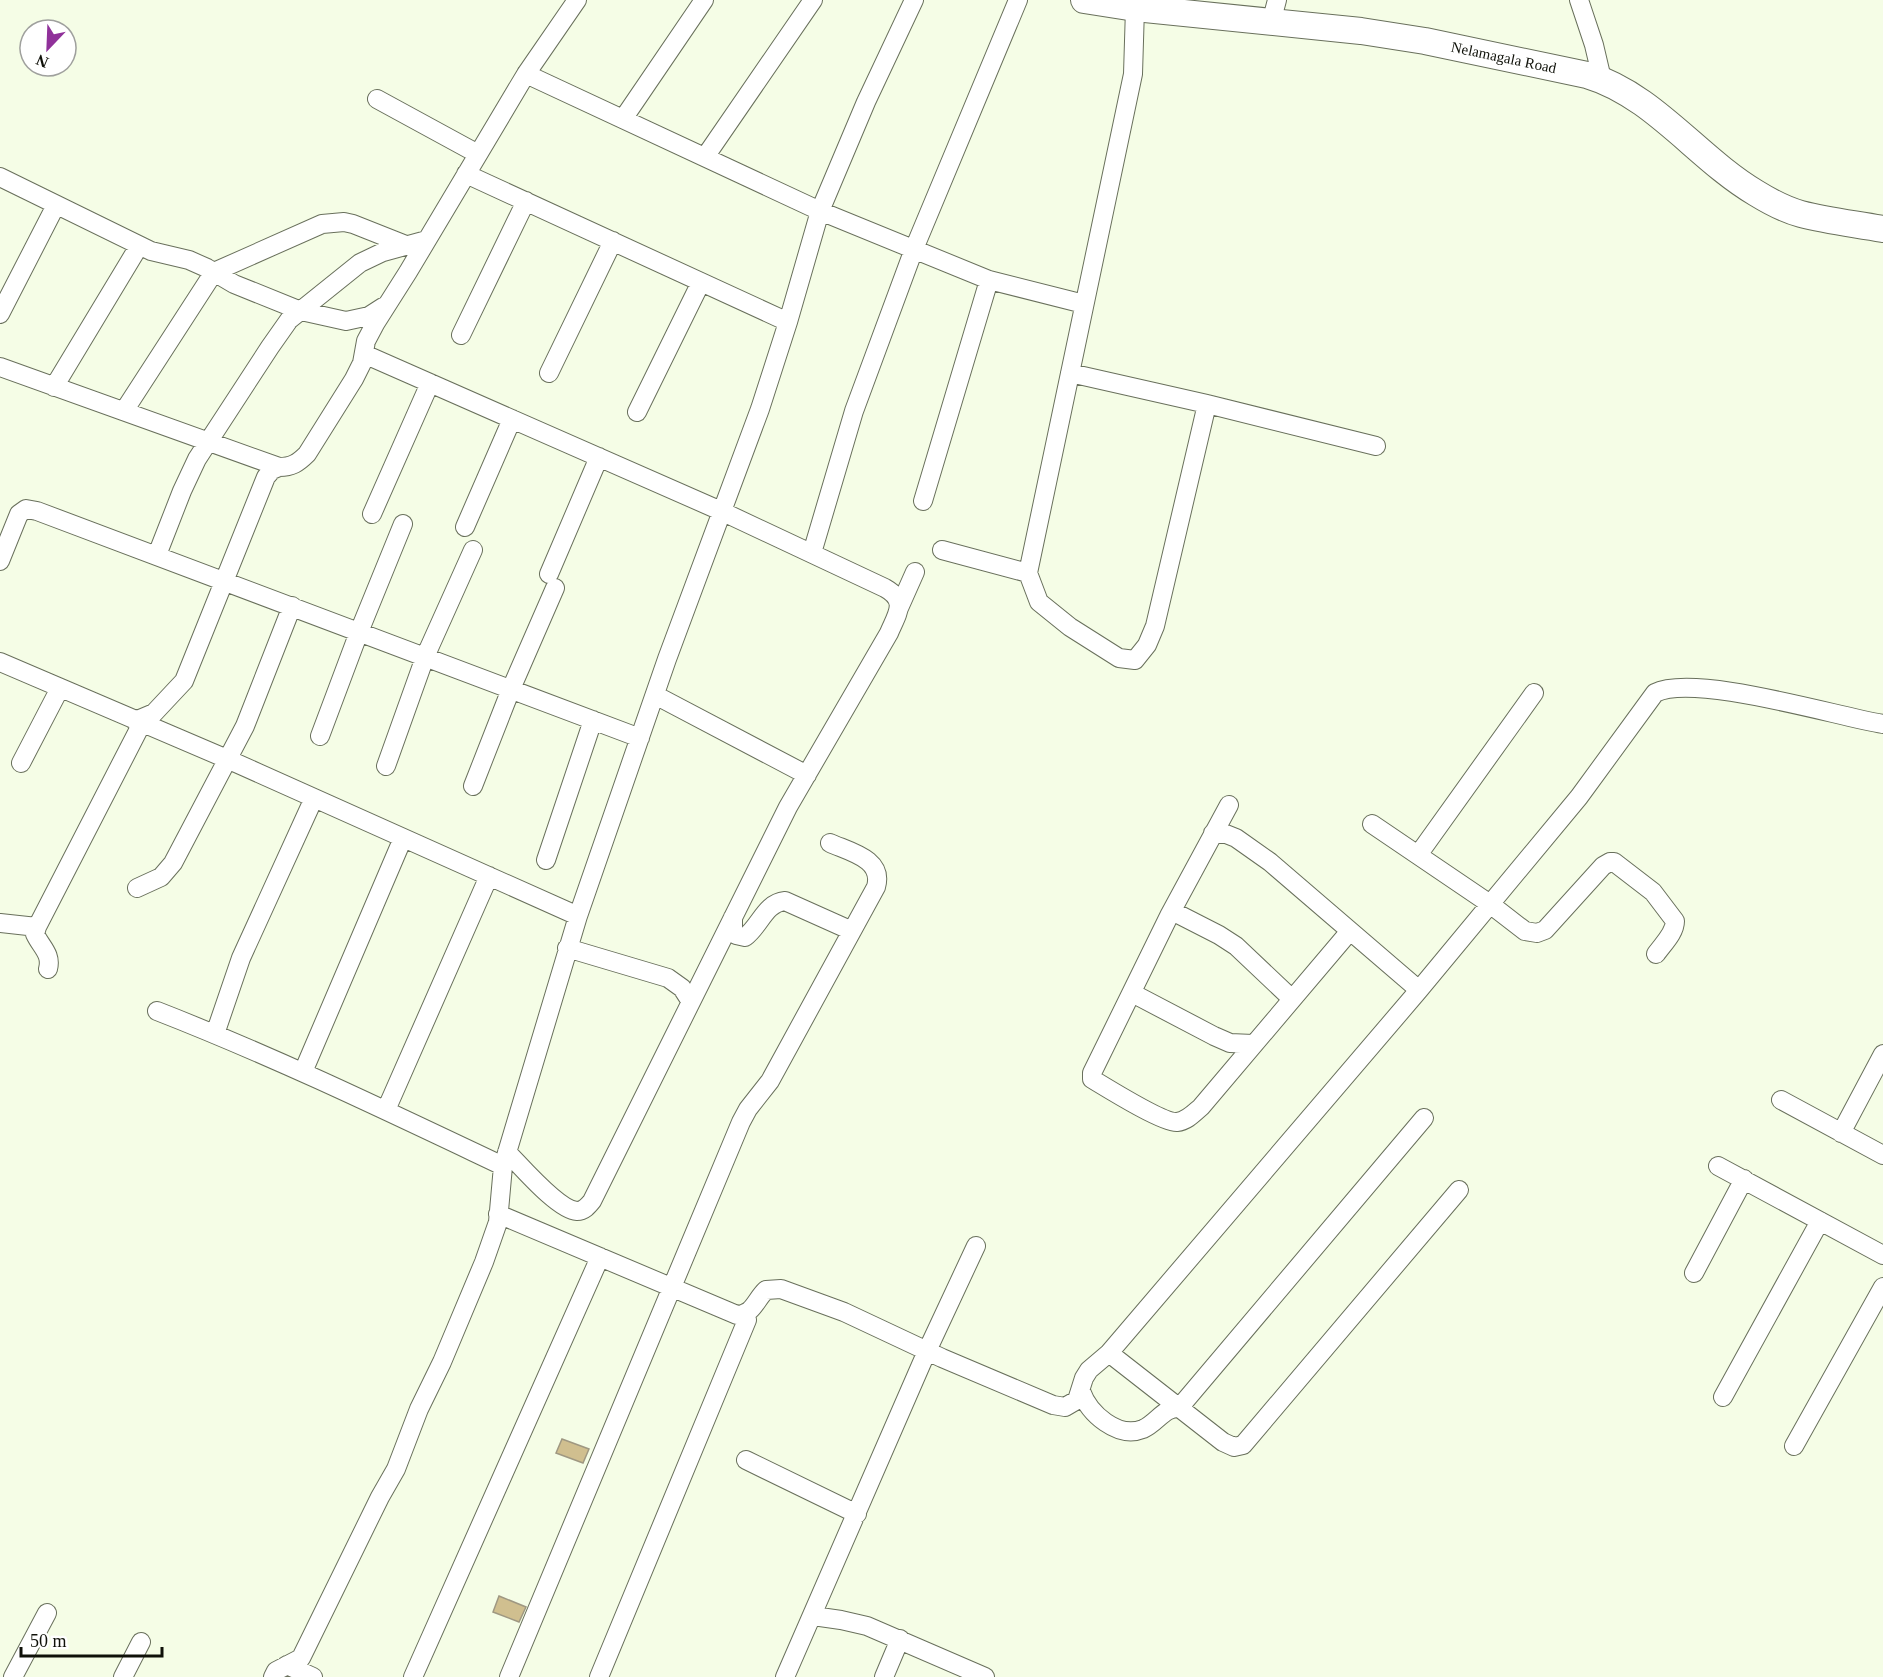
<svg xmlns="http://www.w3.org/2000/svg" width="1883" height="1677" viewBox="0 0 1883 1677" font-family="Georgia,serif">
<style>
.building{fill:#d0bf8f;stroke:#9f9882;stroke-width:1.5}
.lines{fill:none;stroke-linecap:round;stroke-linejoin:round}
.street-casing{stroke:#69705c;stroke-width:20}
.secondary-casing{stroke:#69705c;stroke-width:28}
.street{stroke:#fff;stroke-width:18}
.secondary{stroke:#fff;stroke-width:26}
.labels{text-anchor:middle;dominant-baseline:central;stroke-width:6;stroke-linejoin:round;paint-order:stroke}
.street-label{font-size:15px;fill:#0f1109;stroke:#fff}
</style>
<rect width="100%" height="100%" fill="#f5fde6"/>
<path class="building" d="M562 1439 589 1449 583 1463 556 1453Z
M499 1596 526 1607 519 1622 493 1612Z"/>
<g class="lines">
<defs>
<path id="street" d="M1579 0 1594 45 1602 79
M1135 8 1133 74 1028 573 1039 602 1070 627 1119 658 1135 660 1147 645 1155 626 1207 404
M1271 23 1277 0
M526 74 820 211 989 280 1084 304
M377 99 478 154
M623 119 704 0
M705 157 813 0
M466 174 788 322
M0 177 151 251 189 260 207 268 234 284 301 311 346 321 369 316 383 307
M0 314 56 205
M461 335 526 201
M364 354 721 511 885 588C908 601 897 614 889 633L788 807 592 1201C588 1206 584 1211 577 1211 558 1210 521 1166 507 1152
M0 367 279 467C292 467 298 463 307 454L354 379 362 363 366 341 375 324 408 272 526 74 577 0
M549 373 613 241
M1070 373 1207 404 1376 446
M54 387 139 246
M124 411 214 272 322 224 344 222 353 224 406 245
M637 412 701 282
M923 501 989 280
M372 514 430 383
M465 527 512 419
M942 550 1028 573
M812 553 854 411 914 249 1018 0
M157 555 182 491 197 459 270 347 289 320 360 263 383 252 427 240
M0 561 19 514 26 509 37 511 640 738
M549 574 599 457
M899 608 915 572
M0 662 227 759 578 916
M655 695 807 775
M135 721 154 713 184 681 266 477 272 470 279 467
M320 736 359 632 403 524
M21 763 60 688
M386 766 425 657 473 550
M473 786 511 689 555 588
M1229 805 1170 914 1092 1073V1079C1107 1088 1163 1123 1177 1122 1187 1121 1194 1113 1201 1107L1350 931
M1372 824 1490 904 1525 931 1537 933 1545 930 1603 866 1610 862H1614L1653 892 1675 921C1675 933 1663 944 1656 954
M1213 833 1226 834 1236 838 1270 862 1419 990
M1418 855 1534 693
M546 860 593 720
M137 888 161 877 173 863 245 726 292 606
M1172 911 1219 935 1236 946 1292 999
M733 917V932L736 935 745 937C760 926 765 903 785 901L852 931
M0 923 37 927
M567 948 668 978 682 988 691 1002
M48 969C52 954 41 947 35 934L37 927 142 723
M1132 993 1214 1036 1230 1043 1253 1044
M157 1011C275 1057 389 1112 503 1166
M215 1034 241 958 314 798
M303 1072 403 838
M1781 1100 1883 1155
M386 1110 489 876
M1841 1133 1883 1054
M1718 1166 1883 1255
M498 1214 737 1315C753 1315 756 1299 766 1290L781 1289 844 1312 942 1358 1053 1405 1065 1407 1077 1400 1084 1378 1089 1370 1109 1353 1419 990 1579 797 1655 693C1694 673 1835 716 1883 724
M1694 1273 1744 1179
M1109 1353 1223 1442 1234 1447 1243 1445 1459 1190
M1081 1391C1089 1414 1118 1439 1143 1429 1157 1423 1164 1407 1179 1408L1424 1118
M1723 1397 1820 1221
M1794 1446 1883 1287
M746 1460 857 1514
M813 1616 841 1620 867 1626 985 1677
M287 1665 313 1677
M13 1677 47 1613
M123 1677 141 1642
M273 1677 276 1671 301 1658 380 1497 396 1469 419 1409 442 1362 484 1262 498 1222 503 1166 578 916 667 659 760 409 788 322 820 211 866 102 914 0
M413 1677 600 1257
M509 1677 741 1122 748 1109 770 1081 876 887C884 859 850 852 830 843
M599 1677 747 1320 745 1313
M785 1677 927 1351 976 1246
M884 1677 900 1639"/>
<g id="secondary">
<path id="s1" d="M1084 0 1135 8 1361 31 1425 41 1587 75C1654 95 1697 158 1756 193 1769 201 1786 210 1801 214 1828 221 1856 224 1883 229"/>
</g>
</defs>
<use href="#street" class="street-casing"/>
<use href="#secondary" class="secondary-casing"/>
<use href="#street" class="street"/>
<use href="#secondary" class="secondary"/>
</g>
<g class="labels">
<g class="street-label">
<text stroke="none"><textPath href="#s1" startOffset="424">Nelamagala Road</textPath></text>
</g>
</g>
<g transform="translate(48 48) rotate(203)"><circle r="28" fill="#ffffff" stroke="#9fa09d" stroke-width="1.5"/>
<path d="M0-4.5L10 22L0 15L-10 22Z" fill="#90319a"/>
<text y="-9" font-size="16" font-weight="bold" text-anchor="middle" fill="#0f1109">N</text>
</g>
<path d="M21 1647v9h141v-9" fill="none" stroke="#0f1109" stroke-width="3"/>
<text x="30" y="1647" font-size="18" fill="#0f1109" stroke="#ffffff" stroke-width="4.5" paint-order="stroke">50 m</text>
</svg>
